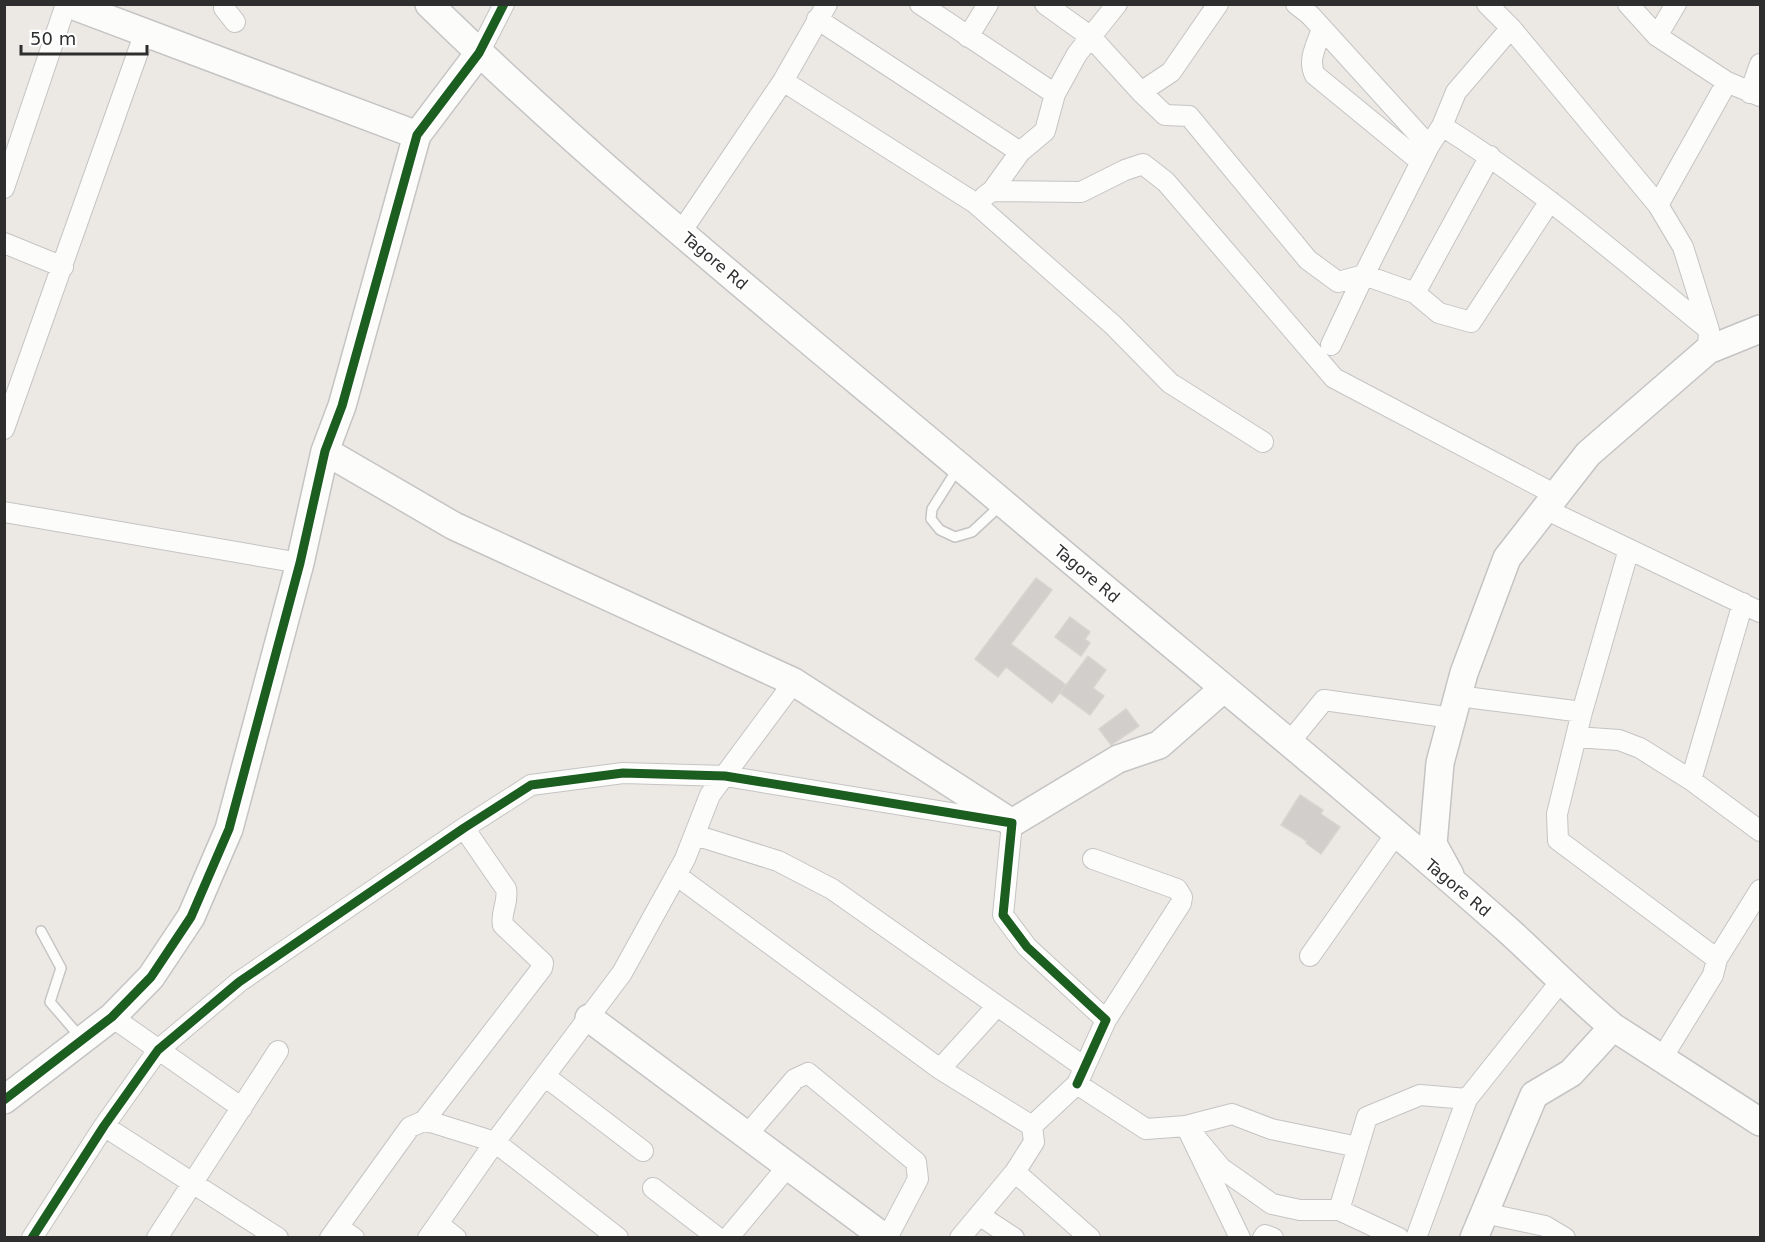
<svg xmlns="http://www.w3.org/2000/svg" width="1765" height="1242" viewBox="0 0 1765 1242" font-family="'DejaVu Sans',sans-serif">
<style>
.building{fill:#d1cecb;stroke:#d7d4d0;stroke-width:1.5}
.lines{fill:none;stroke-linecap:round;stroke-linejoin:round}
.lane-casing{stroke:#c5c4c5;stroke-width:12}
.street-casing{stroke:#c5c4c5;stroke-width:22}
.secondary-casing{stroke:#c5c4c5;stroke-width:30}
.lane{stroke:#fcfcfb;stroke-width:9}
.street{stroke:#fcfcfb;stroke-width:20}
.secondary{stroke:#fcfcfb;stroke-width:27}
.cycleway-casing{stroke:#fff;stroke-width:13}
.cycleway{stroke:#1b5e20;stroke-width:9}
.labels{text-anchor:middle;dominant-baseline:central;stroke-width:4.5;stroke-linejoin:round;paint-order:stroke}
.street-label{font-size:16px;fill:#2e2e2e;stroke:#fff}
</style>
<rect width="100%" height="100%" fill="#ece8e4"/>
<path class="building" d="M1036 578 1052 590 1011 644 1066 685 1052 703 1006 667 998 677 975 659Z
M1070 617 1090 632 1085 639 1090 643 1081 656 1055 637Z
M1088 656 1106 670 1093 688 1104 696 1090 715 1060 693Z
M1126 709 1139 726 1111 745 1099 729Z
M1300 795 1323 810 1321 814 1340 827 1321 854 1306 843 1307 841 1281 825Z"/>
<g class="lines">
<defs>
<path id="lane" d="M958 468 932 509 931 519 940 530 955 537 972 532 1002 504
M41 931 61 968 50 1002 81 1038"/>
<path id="street" d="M225 4 224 8 235 22
M920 4 1055 94
M1045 4 1091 37 1141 92
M1218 4 1171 72 1141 92 1165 115 1189 116 1308 260 1338 282 1364 275 1429 146 1442 126 1456 92 1511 28
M1296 4 1310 15 1429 146
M1487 4 1511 28 1658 205 1683 247 1709 330 1708 350
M1628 4 1657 36 1727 82
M817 19 1020 152
M1322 29C1317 44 1307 60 1315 75L1421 162
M1657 36 1676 4
M968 37 988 4
M479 53 504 4
M783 81 975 203 1113 325 1170 383 1263 442
M1750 93 1760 64
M1442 126C1537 185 1622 259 1709 330
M4 188 66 4
M992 191 1081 192 1125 170 1143 164 1166 182 1334 378 1556 495
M985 196 992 191 1020 152 1045 131 1055 94 1077 54 1117 4
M1658 205 1727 82 1760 96
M681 232 783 81 827 4
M4 243 63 267
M1415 293 1490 156
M1331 345 1364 275 1415 293 1439 313 1471 322 1550 201
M4 429 144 35
M1545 509 1760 612
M4 512 300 563
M1629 549 1582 712 1557 814 1558 840 1717 959 1760 890
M1743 603 1691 780 1760 831
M1458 696 1582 712
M1576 737 1619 740 1640 748 1691 780
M1289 743 1324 700 1452 718
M695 835 778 861 832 889 1084 1067
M1093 859 1177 889 1182 897 1181 903 1106 1020
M676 875 940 1069 1032 1126 1034 1142 1015 1172 1090 1238
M1310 956 1395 835
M112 1017 242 1108
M1662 1058 1713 975 1717 959
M940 1069 997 1006
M546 1077 643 1151
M424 1121 542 968 543 963 503 925C500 913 509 902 506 889L464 828
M104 1126 278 1238
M1032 1126 1077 1084 1146 1129 1186 1126 1221 1168 1272 1204 1300 1210H1339
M747 1135 795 1079 808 1073 916 1162 918 1179 887 1238
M653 1188 718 1238
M1484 1213 1545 1226 1565 1238
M979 1215 1014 1238
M438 1224 456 1238
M338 1227 354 1238
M32 1238 104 1126 158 1050 239 982 464 828 531 785 623 773 725 776 1012 823 1003 915 1027 947 1106 1020 1077 1084
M157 1238 278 1051
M330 1238 410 1127 424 1121 434 1123 495 1142 618 1238
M428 1238 495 1142 622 973 685 859 710 795 794 682
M728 1238 788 1166
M960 1238 1015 1172
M1240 1238 1186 1126 1232 1114 1271 1129 1358 1147
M1263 1238 1265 1235 1273 1238
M1399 1238 1339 1210 1367 1117 1420 1095 1467 1099
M1416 1238 1467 1099 1561 981"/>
<path id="secondary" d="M69 4 417 135
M429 4C619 190 827 353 1029 525 1189 660 1352 792 1509 931 1544 963 1577 997 1613 1027L1760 1122
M325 451 454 526 794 682 1012 823 1118 759 1159 745 1223 689
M1450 875 1433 844 1440 763 1464 673 1507 558 1588 454 1708 350 1760 329
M589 1018 885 1238
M4 1100 112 1017 151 977 191 917 229 829 300 563 325 451 342 406 417 135 479 53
M1474 1238 1534 1095 1571 1073 1613 1027"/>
</defs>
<use href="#lane" class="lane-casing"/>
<use href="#street" class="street-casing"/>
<use href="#secondary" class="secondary-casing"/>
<use href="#lane" class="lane"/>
<use href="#street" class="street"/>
<use href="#secondary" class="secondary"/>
<defs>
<path id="cycleway" d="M4 1100 112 1017 151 977 191 917 229 829 300 563 325 451 342 406 417 135 479 53 504 4
M32 1238 104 1126 158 1050 239 982 464 828 531 785 623 773 725 776 1012 823 1003 915 1027 947 1106 1020 1077 1084"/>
</defs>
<use href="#cycleway" class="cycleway-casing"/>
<use href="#cycleway" class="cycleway"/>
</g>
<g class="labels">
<g class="street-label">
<text transform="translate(715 261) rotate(40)">Tagore Rd</text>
<text transform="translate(1087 574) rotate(40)">Tagore Rd</text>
<text transform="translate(1458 888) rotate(40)">Tagore Rd</text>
</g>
</g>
<rect width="1765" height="1242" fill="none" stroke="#2e2e2e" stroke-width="12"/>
<path d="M21 45v9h126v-9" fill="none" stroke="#2e2e2e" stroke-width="3"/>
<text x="30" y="45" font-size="18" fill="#2e2e2e" stroke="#ffffff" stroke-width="4.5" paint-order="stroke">50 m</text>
</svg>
